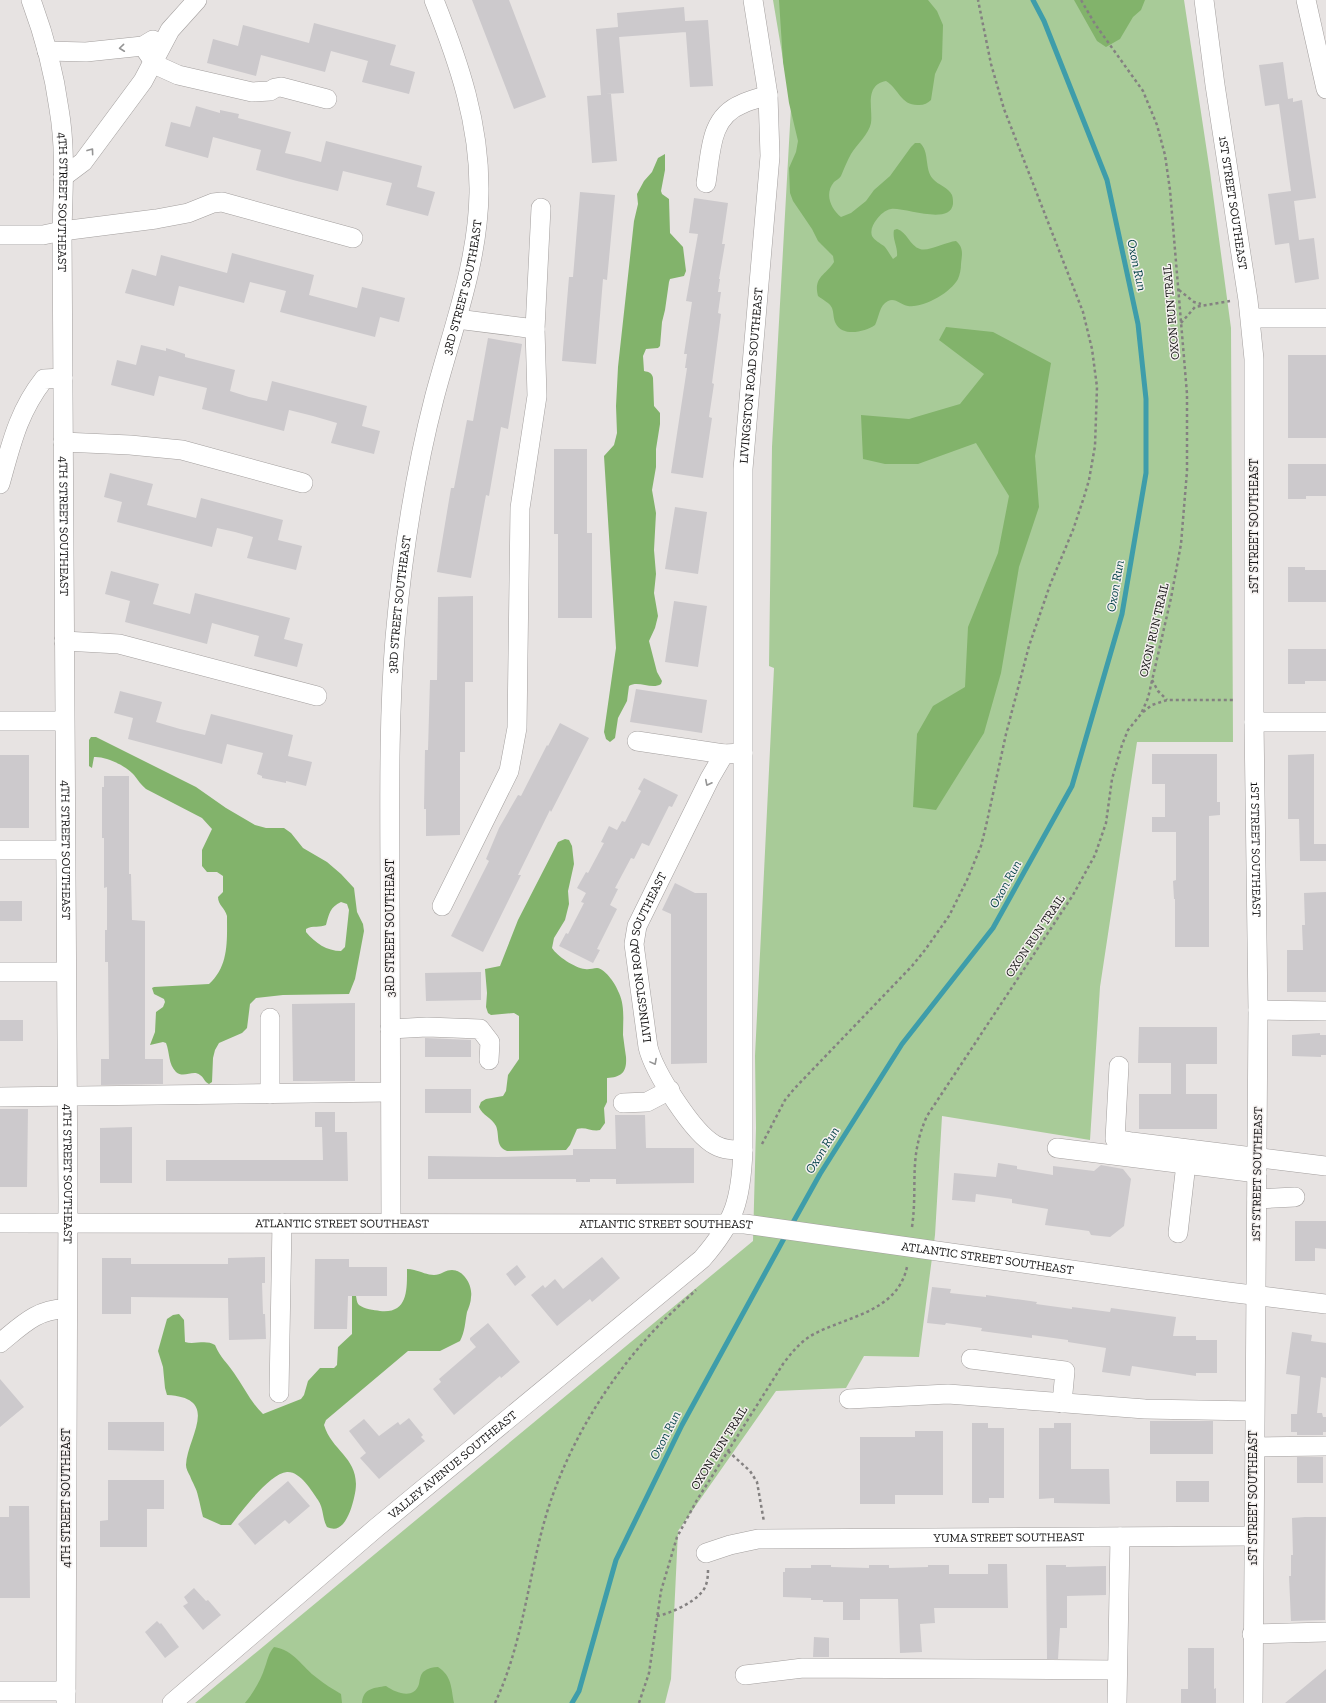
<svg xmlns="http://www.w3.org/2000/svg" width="1326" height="1703" viewBox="0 0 1326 1703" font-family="'Zilla Slab',serif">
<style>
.green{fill:#a8cb98}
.forest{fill:#82b36b;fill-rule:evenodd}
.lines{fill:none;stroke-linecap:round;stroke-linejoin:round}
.stream{stroke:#3e9daa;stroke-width:5}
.building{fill:#ccc9cc}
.minor-casing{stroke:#a39f9e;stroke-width:20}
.path{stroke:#848181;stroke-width:2.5;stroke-dasharray:3 3;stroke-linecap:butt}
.minor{stroke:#fff;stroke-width:19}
.oneway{stroke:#959595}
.labels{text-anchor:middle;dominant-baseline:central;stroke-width:3;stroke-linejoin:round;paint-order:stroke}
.street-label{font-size:12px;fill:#141313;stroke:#f4f0ef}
.water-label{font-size:13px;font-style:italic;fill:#013f46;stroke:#f4f0ef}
</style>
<rect width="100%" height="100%" fill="#e7e3e2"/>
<path class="green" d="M773 0H1184L1210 172 1231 328 1233 742H1137L1100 987 1090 1140 942 1116 935 1235 919 1357 864 1356 846 1388 776 1391 678 1531 671 1679 665 1703H195L753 1241 756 1128 755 1056 774 668 769 666 772 447 791 107Z"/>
<path class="forest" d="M779 0H928L937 11 943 25 942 59 935 74 931 100C928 103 924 105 919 105 901 106 899 89 886 81 864 85 873 109 871 123 869 134 857 144 851 154 847 161 844 169 841 176 839 179 836 180 834 182 824 194 831 209 841 217L851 213 866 201 874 190 890 176 911 147 915 143H920C930 152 924 169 933 179 938 185 948 187 952 195 953 198 953 201 953 204 950 226 904 207 891 209 885 210 880 215 877 219 873 224 870 230 872 236 875 241 880 243 884 246 887 249 890 255 893 259L897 256C898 247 892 239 894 230L897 229C907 232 910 246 920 249 928 252 946 242 956 241 964 248 962 254 961 264 961 269 960 274 958 279 950 293 924 308 908 306 901 305 895 297 888 301 879 305 879 318 875 325 865 332 843 337 836 324 833 319 834 313 832 308 830 303 823 300 818 296 813 277 826 275 834 262L833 256 818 241 812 229 793 201 790 193 789 168 796 152 798 141 789 103 783 62Z
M1074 0H1145L1141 10 1133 17 1120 39 1106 47 1097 41Z
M665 154V170L661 191 662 194 669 199 670 233 683 247 686 271 684 276 670 279 669 282 665 310 662 322 660 346 658 348 646 349 643 356 644 371C649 372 652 373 653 378L654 406 660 413V424L656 449V467L652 490 656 513 654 550 656 574 654 593 658 616 655 628 649 641 657 672 662 681 661 684C652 690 638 680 629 686L627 701 618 718 615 738 610 742 606 739 604 732 616 648 604 456 614 445 617 433 616 406 618 367 634 221 638 204 637 194 644 181 652 172 658 158Z
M946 327 993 332 1051 363 1035 456 1039 507 1019 567 1001 673 984 733 936 810 913 807 917 734 933 706 965 687 968 627 998 553 1009 496 976 443 918 464H885L863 459 861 415 909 419 960 404 984 374 939 340Z
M91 737H96L196 787 226 808 255 825 266 828H284L291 833 303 848 327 862 341 874 354 888 357 912 363 924 364 931 355 979 349 994 283 995 256 998 250 1004 247 1028 242 1033 219 1043 215 1050 213 1058 212 1082 209 1084C204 1082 204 1077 200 1075 193 1069 184 1079 176 1072 168 1064 170 1053 166 1043L163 1042 150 1045 155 1032 156 1012 163 1007 165 1002 164 999 154 994 152 988 154 987 209 984C229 966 227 941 227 916 225 908 218 905 218 897L223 892V876L217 872H207L202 866V850L212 829 202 818 146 789C141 785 138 780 134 775 126 766 106 756 94 757L92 768 89 766V740ZM341 902 347 904 349 910 345 947 341 951C327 951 315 943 306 932V929C313 925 320 928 326 925 329 914 330 907 341 902Z
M565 839 569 840 572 846 574 864 568 891 569 904 565 920 554 938 552 948C557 956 575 968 585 969 589 970 593 968 597 968 606 969 616 985 619 993 625 1006 623 1021 623 1035 624 1043 625 1050 626 1057 627 1072 622 1077 607 1078V1102L604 1108 605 1123 600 1130C592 1132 585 1126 577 1129L570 1145 566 1150 507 1151C495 1146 500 1136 496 1126 492 1118 482 1115 479 1107L481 1102 486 1099 503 1096 506 1091 508 1075 519 1059V1016L514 1013 491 1015 488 1013 486 1007 487 993 485 969 500 966 518 920 558 842Z
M407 1269C417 1269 425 1275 434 1275 441 1275 445 1270 452 1270 464 1270 473 1286 471 1297 471 1302 469 1307 467 1312 465 1322 465 1332 460 1341L440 1351H408L326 1420 324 1425C333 1454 364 1459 354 1498 352 1506 349 1517 343 1524 338 1529 334 1530 327 1527 322 1518 324 1509 318 1500 312 1491 300 1471 287 1472 270 1473 241 1512 231 1525H221L203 1517C201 1510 200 1503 198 1496 197 1489 192 1482 190 1476 188 1472 186 1469 186 1465 187 1437 222 1398 167 1395L165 1388 163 1367 158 1351 167 1319 173 1315 179 1314 184 1320 185 1342C194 1345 206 1339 215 1345 221 1359 226 1361 234 1373 244 1387 251 1403 263 1414L301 1399 304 1395 308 1381 320 1368H334L337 1365 338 1347 352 1334V1294L355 1293C357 1297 356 1302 359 1305 364 1309 374 1310 380 1311 408 1314 407 1290 407 1269Z
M274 1647C294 1650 302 1667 317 1678 324 1684 333 1689 341 1694L342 1703H245C253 1693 261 1680 265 1667 268 1659 268 1654 274 1647Z
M438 1667C452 1676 451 1688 454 1703H362C363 1688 374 1688 386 1686 396 1693 414 1700 419 1684 420 1679 420 1676 423 1672 428 1668 433 1667 438 1667Z"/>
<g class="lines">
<path class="stream" d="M791 1226 820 1174 902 1044 993 928 1072 786 1122 614 1146 473V399L1138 324 1107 180 1044 21 1033 0
M572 1703 579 1691 616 1560 682 1425 787 1233"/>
</g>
<path class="building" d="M472 0H509L546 97 514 109Z
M684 7 686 32 619 37V36L624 93 606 94H611L617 161 592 163 587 96 601 95 596 29 618 27 617 13Z
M708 20 713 86 690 87 685 21Z
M314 23 396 45 390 65 415 72 409 94 362 82 368 61 331 51 325 72 261 55 256 76 207 63 213 39 238 46 243 25 309 43Z
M1283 62 1288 99 1293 98V102L1302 100 1316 198 1294 201 1299 240 1314 238 1319 279 1295 283 1289 243 1275 245 1268 194 1291 191 1279 104 1265 106 1259 65Z
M196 106 220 113V110L239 114 238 118 291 132 285 153 303 157 321 162 326 141 422 166 417 187 435 192 428 216 386 205 392 183 343 171 338 191 297 181 256 170 261 150 213 137 208 158 165 146 171 122 190 127Z
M580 192 615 195 607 280 603 279 596 364 562 361 569 277H573Z
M694 198 728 203 722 244H725L719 279H720L718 292H721L718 313 721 314 712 383 714 384 709 417 712 418 703 478 671 473 687 368H685L687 354H684L692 302 686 301 698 234 689 233Z
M232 253 314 275 309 295 357 308 362 287 405 298 399 322 380 317 375 337 280 312 286 291 250 282 244 303 179 286 174 306 125 293 132 269 156 276 161 255 227 273Z
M488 338 522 344 508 429 501 427 489 496 486 495 471 578 437 572 451 488H454L467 420 473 421Z
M141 345 166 351V348L185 354V357L235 370 230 391 249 397 267 401 272 381 367 406 362 426 380 431 374 454 331 443 337 423 313 416 289 410 284 431 202 409 207 388 159 376 154 396 111 385 117 360 136 365Z
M1288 355H1326V438H1288Z
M554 449H587V533H592V618H558V534H554Z
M1288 464H1326V496H1306V499H1288Z
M110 473 153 484 147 505 196 518 201 498 283 520 278 540 302 546 296 570 247 558 253 537 235 532 217 528 212 547 117 522 122 502 104 497Z
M675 507 707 512 698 574 665 569Z
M1288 567H1305V570H1326V602H1288Z
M111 571 159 584 153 604 190 614 195 593 290 618 284 639 303 644 297 667 254 656 259 636 212 623 207 644 125 622 130 601 105 594Z
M473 596V682H465V752H460V835L426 836V809H424L425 750H428L430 680H437L438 597Z
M674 601 707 606 698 667 665 662Z
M1288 649H1326V681H1305V684H1288Z
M636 689 707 700 702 733 630 722Z
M120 691 162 702 156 722 180 729 205 735 211 714 293 735 288 756 312 762 306 786 286 781V783L262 778V776L257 774 263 753 227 744 222 764 128 739 133 718 114 713Z
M560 723 589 738 551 812 550 810 518 875H521L483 952 451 936 489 861 486 859 499 828 518 795 521 796 547 745 548 746Z
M1152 754H1217V802H1220V815L1209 816V947H1175V899H1174L1173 881 1176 880V832H1152V817H1165V784H1152Z
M1314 754V844H1326V861H1300L1299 819H1288V755Z
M0 755H29V828H0Z
M104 776H129V874H131L132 920 145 921V1059H163V1084L101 1085V1059H109L108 962H105V930H107V887L104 888V838H102V787H104Z
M644 778 678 795 672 807 669 806 649 846 642 843 634 859 631 858 615 888 618 889 610 905 617 909 597 949 600 950 593 963 559 946 566 933 568 934 584 903 581 902 586 893 577 888 586 872 588 873 604 843 601 842 609 826 617 830 622 821 625 822 641 791 638 789Z
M675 883 695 893H707V1063L671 1064V914L662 910Z
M1326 892V992H1287V950H1303L1302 925H1305L1304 893Z
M0 901H22V921H0Z
M481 972V1000L426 1001 425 973Z
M355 1003V1081H293L292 1004Z
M0 1020H23V1041H0Z
M1139 1027H1217V1064H1186V1094H1217V1129H1139V1094H1171V1063H1138Z
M1320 1033V1035H1326V1055H1321V1057L1292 1056V1035Z
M425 1038 471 1040V1057H425Z
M425 1089H471V1113H425Z
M0 1109H28L27 1187H0Z
M315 1112H335V1132H347L348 1181H166V1160H323L322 1127H315Z
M615 1115H645L646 1148H694V1183L616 1184V1179H590V1182H576V1179H428V1156L498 1157 573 1155V1149H616Z
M132 1127V1183H100V1128Z
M998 1163 1017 1166V1169L1053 1175V1166L1094 1171 1101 1165 1123 1169 1131 1179 1124 1226 1110 1237 1091 1235 1089 1231 1045 1225 1048 1209 1012 1203V1199L976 1194 975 1202 952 1200 954 1173 996 1177Z
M1295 1221H1326V1249L1315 1248V1261H1295Z
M265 1257V1283H262L263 1314H265L266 1339 229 1340 228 1298 131 1297V1314H102V1258H131V1264H228V1258Z
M602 1257 620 1278 592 1302 590 1299 557 1326 531 1295 543 1285 545 1288 555 1279 563 1289Z
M315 1259H349V1267H387V1296H348L347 1329H314Z
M517 1265 526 1277 515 1286 506 1274Z
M932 1287 951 1289 950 1293 986 1297V1295L1037 1302 1036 1304 1072 1309V1307L1110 1312 1111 1308 1176 1317 1173 1336H1196V1340H1217V1373H1196V1376L1132 1366 1130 1376 1102 1372 1106 1348 1068 1342V1340L1032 1335V1338L981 1331 982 1328 946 1323 945 1325 927 1323Z
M488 1323 520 1362 501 1378 500 1376 454 1415 433 1389 441 1382 439 1379 476 1347 470 1340V1338Z
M1292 1332 1312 1335 1311 1341 1326 1343V1378L1321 1377 1317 1413H1322L1323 1417H1326V1432H1323V1435H1297V1432H1291V1414H1297L1300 1376 1286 1374Z
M0 1379 24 1407 0 1427Z
M409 1418 423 1435 421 1437 425 1441 379 1479 360 1458 366 1453 349 1431 364 1419 379 1436 398 1422 400 1425Z
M1150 1421H1213V1454H1150Z
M108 1422H164V1451L108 1450Z
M972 1423H988V1428H1004V1498H989V1503H972Z
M1054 1423H1071V1469H1109L1110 1504 1054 1503V1498L1039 1499V1428H1054Z
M915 1431H943V1495H895V1504H860V1437H915Z
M1297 1457H1323V1483H1297Z
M108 1480H164V1509H147V1547H100V1521L108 1520Z
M288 1481 310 1506 289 1524 285 1520 255 1545 238 1524Z
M1176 1481H1209V1502H1176Z
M9 1506H29L30 1598H0V1517H9Z
M1305 1517H1326L1325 1620 1291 1621 1289 1576H1291V1555H1293L1292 1518Z
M988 1564H1007L1008 1608H934L935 1623 920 1624 922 1652 900 1653 898 1599H860V1620H843V1602H823V1600H811V1598L783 1597V1572H785V1568H811V1565H831V1567L869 1568V1565H889V1568L928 1567V1565H949V1574H988Z
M1046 1565H1066V1567L1106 1566V1595L1067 1596V1628H1060L1058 1659H1047Z
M194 1588 206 1601 208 1600 221 1615 203 1630 183 1606 188 1603 184 1597Z
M157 1621 160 1624 161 1623 179 1647 165 1658 145 1632Z
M814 1637 829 1638V1657H813Z
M1188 1648H1214V1689L1216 1688V1703H1181V1689H1188Z
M1326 1669V1703H1285Z"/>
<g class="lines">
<defs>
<g id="minor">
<path id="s1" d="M31 0C44 35 54 72 59 109 66 149 63 191 62 231L68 1199 66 1703"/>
<path id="s2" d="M1204 0 1215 85 1248 300 1254 359V722L1258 1010 1253 1703"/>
<path d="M1306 0 1326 89"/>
<path d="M143 46 156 65 178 75 252 92 270 91 275 88 281 87 327 99"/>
<path d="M47 51 86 52 143 46 153 40"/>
<path d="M63 177 83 162 143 81 170 30 197 0"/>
<path d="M706 183C711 153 709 117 742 104 750 100 760 98 768 95"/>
<path d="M0 235H43L62 231 156 219 188 213 213 203 222 202 353 238"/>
<path d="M1251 318H1326"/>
<path d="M457 319 535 329 541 208"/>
<path d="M63 442 130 445 182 450 303 483"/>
<path d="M0 484C11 445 18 412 44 379L63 378"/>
<path d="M64 641 119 644 317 696"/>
<path d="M0 721H64"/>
<path d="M1254 722H1326"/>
<path d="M637 741 724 754"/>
<path d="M0 850H65"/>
<path d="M442 906 509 771 517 728 520 508 537 396 535 329"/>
<path d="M0 972H66"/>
<path d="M1258 1010 1326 1011"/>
<path d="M270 1018V1094"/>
<path d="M390 1029 427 1027 480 1029 490 1042 489 1060"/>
<path d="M1119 1066 1115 1139 1132 1142 1326 1166"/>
<path d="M0 1097 390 1092"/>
<path d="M623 1103 647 1102 670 1090"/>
<path d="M1057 1148 1257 1173"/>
<path id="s3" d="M743 1150C733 1150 724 1150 715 1145 693 1133 654 1072 648 1047L634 944 637 926 710 778 724 754 743 753"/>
<path d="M1257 1199 1295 1197"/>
<path id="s4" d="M0 1223 745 1224 1228 1292 1326 1304"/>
<path id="s5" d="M391 1223C390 1115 390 1007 390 899 390 812 388 725 395 638 402 558 414 477 434 399 452 330 478 264 479 193 480 124 459 63 434 0"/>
<path d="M1178 1233 1186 1164"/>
<path d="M0 1343C21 1326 38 1308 66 1309"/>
<path d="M971 1359 1065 1371 1062 1403"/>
<path d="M279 1393 282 1223"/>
<path d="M849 1399 948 1394 1145 1409 1254 1411"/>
<path d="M1254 1447 1326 1446"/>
<path id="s6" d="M706 1553 730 1545 758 1539 1253 1536"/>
<path d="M1252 1634 1326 1632"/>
<path d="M745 1675 803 1668 1117 1670"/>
<path d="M0 1691H66"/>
<path id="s7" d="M172 1703 376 1528 702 1259C735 1221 741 1200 743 1150V469L770 156 768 95 753 0"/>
<path d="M1117 1703 1120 1537"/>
</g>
</defs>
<use href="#minor" class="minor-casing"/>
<path class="path" d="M1179 290 1194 302 1201 304
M1181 323 1195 307 1230 301
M1152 680 1158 691 1167 700
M1143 712 1152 705 1167 700H1235
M762 1144 785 1100 794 1089 912 966 925 950 949 916 967 880 981 846 986 826 1006 734 1029 646 1050 585 1073 530 1084 497 1089 480 1095 446 1097 387 1092 349 1083 312 1004 109 991 64 978 0
M912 1227C918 1185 908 1158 927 1116L1073 895 1095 855 1106 823 1112 779 1122 745 1128 730 1141 714 1148 698 1171 598 1181 544 1187 471V394L1170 190 1165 155 1157 125 1143 91 1095 24 1081 0
M728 1451 750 1471 757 1482 764 1522
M657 1616C669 1614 693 1603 701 1593 707 1587 708 1578 708 1570
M495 1703C520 1650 527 1590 541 1534 559 1461 599 1392 648 1337 663 1320 680 1305 696 1290
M639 1703 649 1673 661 1591 677 1537 697 1500 783 1364C792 1352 801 1341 814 1334 848 1316 897 1312 907 1267"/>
<use href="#minor" class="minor"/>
</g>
<defs><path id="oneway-chevron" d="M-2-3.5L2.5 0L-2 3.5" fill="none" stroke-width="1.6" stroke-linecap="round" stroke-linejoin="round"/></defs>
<g class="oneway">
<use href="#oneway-chevron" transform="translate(122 48) rotate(174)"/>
<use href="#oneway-chevron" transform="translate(91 151) rotate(-54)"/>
<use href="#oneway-chevron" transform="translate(708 783) rotate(117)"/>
<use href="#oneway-chevron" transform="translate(654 1062) rotate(62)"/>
</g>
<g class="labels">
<g class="street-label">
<text stroke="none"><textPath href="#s1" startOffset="206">4TH STREET SOUTHEAST</textPath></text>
<text stroke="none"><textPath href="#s2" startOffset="205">1ST STREET SOUTHEAST</textPath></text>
<text stroke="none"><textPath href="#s5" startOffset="943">3RD STREET SOUTHEAST</textPath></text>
<text transform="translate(1171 312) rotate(-95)">OXON RUN TRAIL</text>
<text stroke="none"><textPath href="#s7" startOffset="1586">LIVINGSTON ROAD SOUTHEAST</textPath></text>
<text stroke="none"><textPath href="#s1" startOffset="530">4TH STREET SOUTHEAST</textPath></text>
<text transform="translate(1254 526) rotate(-90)">1ST STREET SOUTHEAST</text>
<text stroke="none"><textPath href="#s5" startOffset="619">3RD STREET SOUTHEAST</textPath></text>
<text transform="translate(1154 630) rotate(-77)">OXON RUN TRAIL</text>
<text stroke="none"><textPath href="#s1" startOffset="854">4TH STREET SOUTHEAST</textPath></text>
<text stroke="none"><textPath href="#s2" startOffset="853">1ST STREET SOUTHEAST</textPath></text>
<text transform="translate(390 928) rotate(-90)">3RD STREET SOUTHEAST</text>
<text transform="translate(1035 936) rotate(-56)">OXON RUN TRAIL</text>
<text stroke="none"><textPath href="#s3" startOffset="242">LIVINGSTON ROAD SOUTHEAST</textPath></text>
<text stroke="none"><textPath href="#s1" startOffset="1178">4TH STREET SOUTHEAST</textPath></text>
<text transform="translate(1257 1174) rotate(-89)">1ST STREET SOUTHEAST</text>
<text stroke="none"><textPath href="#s4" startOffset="342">ATLANTIC STREET SOUTHEAST</textPath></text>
<text stroke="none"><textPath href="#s4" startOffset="666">ATLANTIC STREET SOUTHEAST</textPath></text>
<text stroke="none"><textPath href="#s4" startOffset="990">ATLANTIC STREET SOUTHEAST</textPath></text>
<text transform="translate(719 1448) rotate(-58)">OXON RUN TRAIL</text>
<text stroke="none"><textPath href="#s7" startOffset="368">VALLEY AVENUE SOUTHEAST</textPath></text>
<text transform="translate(66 1498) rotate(-90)">4TH STREET SOUTHEAST</text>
<text transform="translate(1253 1498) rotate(-90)">1ST STREET SOUTHEAST</text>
<text stroke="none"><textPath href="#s6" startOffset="305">YUMA STREET SOUTHEAST</textPath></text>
</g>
<g class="water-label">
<text transform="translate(1137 265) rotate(78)">Oxon Run</text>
<text transform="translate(1115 586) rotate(-80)">Oxon Run</text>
<text transform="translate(1005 884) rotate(-61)">Oxon Run</text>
<text transform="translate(822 1150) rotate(-58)">Oxon Run</text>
<text transform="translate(665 1435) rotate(-63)">Oxon Run</text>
</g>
</g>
</svg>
